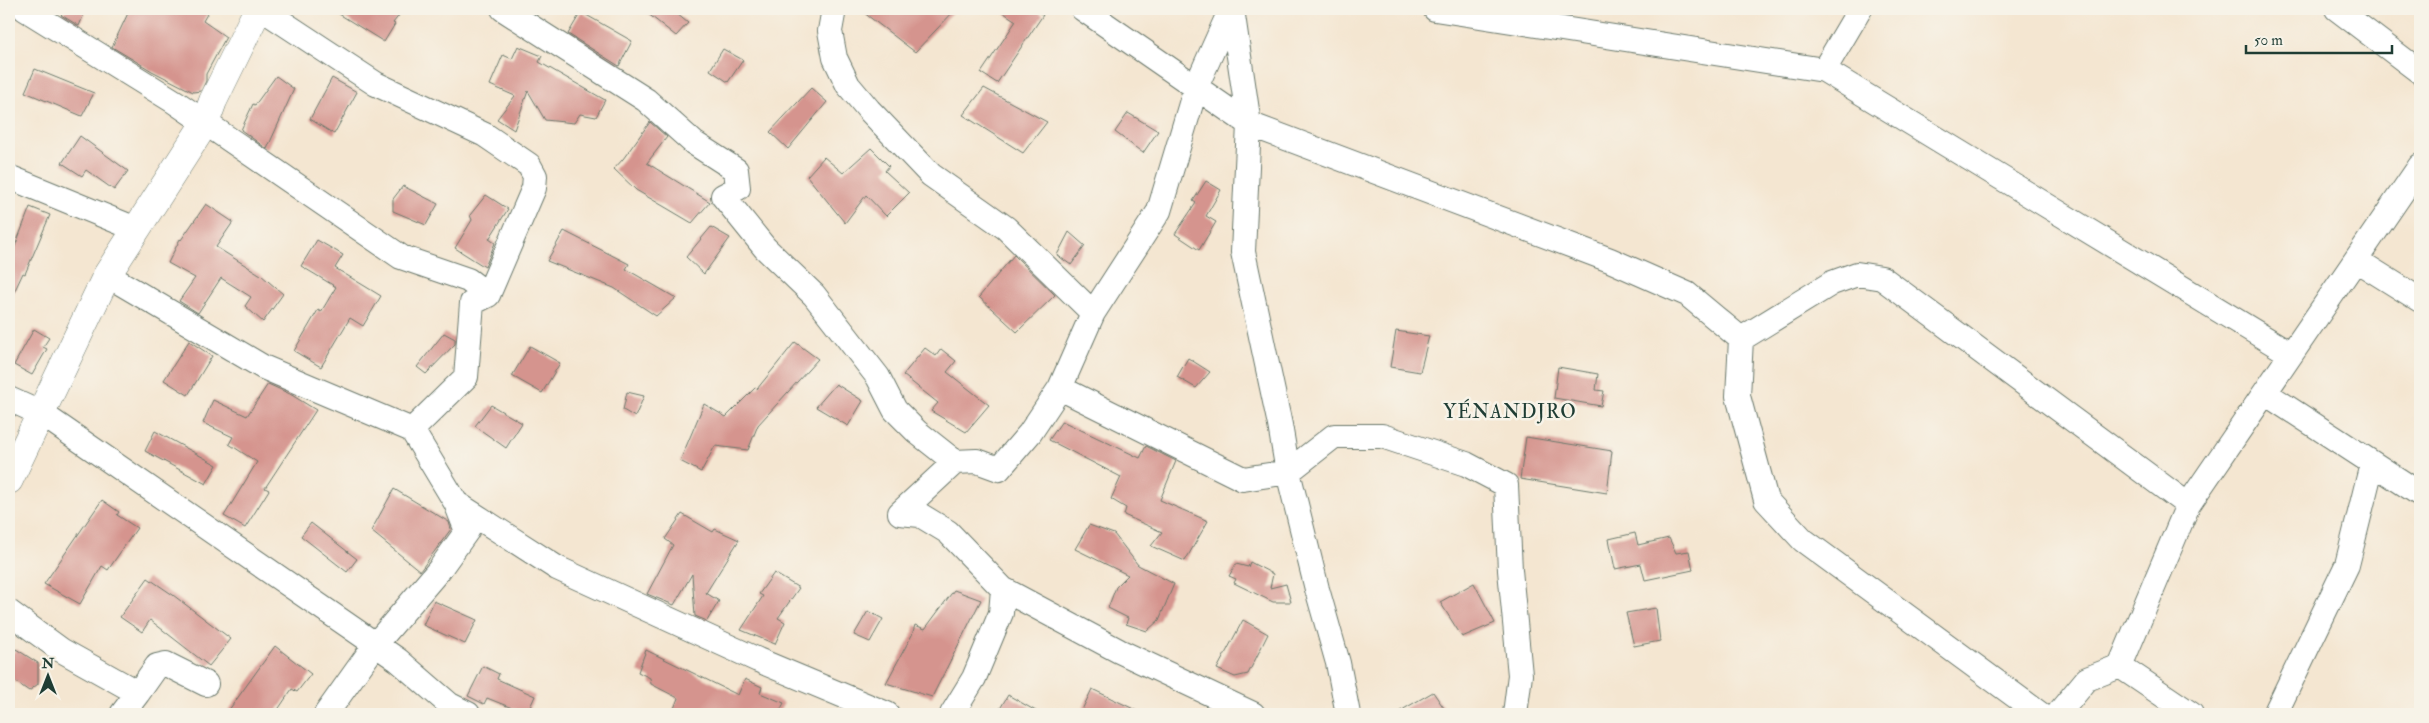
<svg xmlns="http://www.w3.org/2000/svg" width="2429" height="723" viewBox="0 0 2429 723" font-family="'IM FELL Double Pica',serif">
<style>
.building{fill:#d5948e}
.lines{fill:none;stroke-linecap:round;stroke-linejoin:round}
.minor-casing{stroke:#6a786b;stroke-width:26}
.secondary-casing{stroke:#6a786b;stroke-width:29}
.minor{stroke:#fff;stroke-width:24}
.secondary{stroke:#fff;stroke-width:28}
.labels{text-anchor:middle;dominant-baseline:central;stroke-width:5;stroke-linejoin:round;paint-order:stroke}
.quarter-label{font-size:19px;letter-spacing:1px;fill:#1f3d34;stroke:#f7f3e8}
</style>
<rect width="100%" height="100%" fill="#f7f3e8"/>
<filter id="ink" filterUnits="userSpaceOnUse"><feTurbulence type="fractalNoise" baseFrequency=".02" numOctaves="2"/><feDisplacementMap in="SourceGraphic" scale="10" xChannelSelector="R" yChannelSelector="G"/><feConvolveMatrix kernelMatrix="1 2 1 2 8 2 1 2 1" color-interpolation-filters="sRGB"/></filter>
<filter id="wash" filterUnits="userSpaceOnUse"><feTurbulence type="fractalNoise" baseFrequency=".0096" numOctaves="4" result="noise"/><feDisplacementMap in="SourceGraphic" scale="20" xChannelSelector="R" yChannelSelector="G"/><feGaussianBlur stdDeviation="1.12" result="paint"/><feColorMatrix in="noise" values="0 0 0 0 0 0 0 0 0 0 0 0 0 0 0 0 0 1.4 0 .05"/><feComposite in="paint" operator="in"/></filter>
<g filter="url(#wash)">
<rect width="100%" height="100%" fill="#f4e6d1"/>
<g id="blocks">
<path class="building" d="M67 9H86L79 26 61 15Z
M130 9H210L203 21 226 37 206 74V81L201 91 193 92 152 71 112 47Z
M331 9H404L393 23 395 24 384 42Z
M642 9H671L688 23 676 36Z
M859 9H956L915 52Z
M998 9H1034L1043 15 997 83 981 73 1016 21Z
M581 12 632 41 619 66 568 34Z
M518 46 542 56 539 62 605 100 596 117 580 114 574 123 545 120 528 91 514 130 497 119 515 96 490 85 503 55 512 59Z
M723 49 743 60 728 82 710 70Z
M35 69 94 93 82 116 25 92Z
M276 76 294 89 267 149 241 130 253 104 255 105Z
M332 78 357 92 334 134 310 119Z
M811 88 827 102 788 149 770 132Z
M984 88 1047 122 1023 153 963 115Z
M1128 113 1158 131 1143 153 1115 132Z
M650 122 667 137 647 163 710 202 692 223 636 190 614 169 623 159Z
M80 136 128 171 114 190 86 170 82 176 62 163Z
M871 148 889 166 885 171 909 193 886 216 866 195 845 223 807 176 824 157 843 173Z
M1206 181 1221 190 1206 216 1216 222 1199 250 1175 234 1196 203 1193 201Z
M403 186 438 204 426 225 393 211V199Z
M486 195 508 209 489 239 495 243 485 267 455 248 472 220 470 215Z
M206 204 233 222 216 247 261 275 283 294 263 322 245 306 251 297 221 278 198 313 179 301 195 278 168 263 180 239 181 240Z
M30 207 50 215 25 274 23 273 9 303V262Z
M711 227 730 238 704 274 686 257Z
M564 231 629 264 626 269 676 298 656 316 614 288 547 261Z
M1069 232 1085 246 1071 265 1057 255Z
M317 240 343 255 335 268 381 296 363 326 350 318 321 367 294 351 318 310 321 312 336 287 301 266Z
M1014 255 1055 295 1017 332 979 297Z
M34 329 49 338 43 347 47 349 32 375 14 365Z
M1396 331 1429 336 1420 372 1390 367Z
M444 333 455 339V344L426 374 417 367Z
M189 341 212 356 188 395 164 380Z
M795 342 818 359 758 425 748 450 715 446 701 472 680 461 704 404 726 417 755 388 757 389Z
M530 346 560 363 542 393 512 376Z
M925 348 936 356 941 349 956 361 947 372 989 405 966 432 931 411 938 403 903 375Z
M1188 358 1210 372 1196 388 1177 377Z
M1558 367 1598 374 1596 390 1604 391 1601 406 1554 398Z
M268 384 290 394 316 410 265 488 269 490 245 528 224 516 257 462 229 444 233 437 203 423 213 400 247 416Z
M836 384 863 401 848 426 816 407Z
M627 392 644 396 635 417 623 410Z
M491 405 522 423 506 448 475 426Z
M1062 421 1140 458 1146 446 1176 461 1160 500 1208 521 1185 561 1151 546 1162 532 1124 515 1126 508 1111 499 1121 477 1049 440Z
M155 431 217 465 206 484 145 451Z
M1526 437 1612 451 1607 493 1520 479Z
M394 489 449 522 451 529 420 571 371 531Z
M102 500 119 512 117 515 137 528 108 570 102 566 80 604 44 584Z
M682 514 713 532 715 529 739 540 706 593 719 601 707 621 695 616 692 574 674 605 647 594 673 545 665 539Z
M311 523 357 559 347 572 301 536Z
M1089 525 1114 534 1138 565 1174 584 1159 620 1147 631 1126 624 1128 618 1108 608 1116 587 1128 575 1075 549Z
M1635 533 1638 545 1669 538 1676 553 1689 551 1693 570 1645 580 1641 564 1615 569 1609 539Z
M1250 562 1273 574 1270 588 1286 584 1291 602H1273L1234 583 1236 579 1229 576 1236 564 1248 567Z
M774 573 799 588 778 618 785 622 775 644 741 630 763 596 759 594Z
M148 578 173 595 231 639 209 666 150 620 142 632 120 617Z
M1474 583 1495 623 1462 637 1440 602Z
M954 590 981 600 932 697 886 683 912 635 915 625 925 629Z
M434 601 477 620 465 644 423 625Z
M1656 608 1660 641 1634 646 1626 613Z
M868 611 883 619 870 642 854 635Z
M1243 620 1268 634 1248 674 1235 677 1217 669Z
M275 646 311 674 297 692 292 689 275 714H226Z
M16 649 38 663V684L29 691 9 677V658Z
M646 650 738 695 745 679 762 687 760 693 784 703 778 714H672L678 698 651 684 650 678 638 672Z
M483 666 499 674 497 679 535 696 527 714 487 698 484 704 468 696Z
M1092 689 1144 714H1080Z
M1433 692 1448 714H1395Z
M1008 695 1041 714H997Z"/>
</g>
</g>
<g filter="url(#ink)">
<use href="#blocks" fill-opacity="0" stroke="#6a786b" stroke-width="1"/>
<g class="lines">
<defs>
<path id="minor" d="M25 9 175 102 401 257 468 280 488 295
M262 9 376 84 485 135 529 165 535 176 534 188 488 295 472 303 466 377 412 430
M503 9 646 100 694 143 736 170 738 188 723 196 765 248 814 295 878 377 895 410 917 432 955 462
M834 9 830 31 835 58 848 85 869 110 931 175 1006 228 1093 313
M1083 9 1249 124 1610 260 1687 294 1741 339
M1232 9 1249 124 1243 252 1280 425 1288 472 1317 589 1338 663 1348 714
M1435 9 1824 70 1860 9
M2337 9 2420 72
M1824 70 2291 354
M9 177 136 229
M2356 260 2420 300
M107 275 263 367 412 430 456 503 557 568 758 660 887 714
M1741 339 1832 283 1857 274 1882 278 2188 505
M1741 339 1738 396 1766 500 1803 540 2040 714
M1060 388 1243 479 1288 472 1334 436H1382L1466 464 1506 485 1510 570 1520 675 1515 714
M2265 393 2420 494
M9 399 42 414 398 660 450 705 468 714
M900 513 955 462 977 461 999 469 1030 433 1060 388 1093 313 1159 211 1196 87 1231 9
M900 513 920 515 948 532 1003 589 1119 651 1253 714
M9 612 61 650 138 693 122 714
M2120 666 2191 714
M138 693 157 666 166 664 206 684
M326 714 375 645 439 570 467 531 456 503
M952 714 974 678 1001 613 1003 589
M2058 714 2087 679 2120 666 2188 505 2420 166
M2275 714 2347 565 2372 464"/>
<path id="secondary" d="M9 480 107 275 205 123 213 101 258 9"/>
</defs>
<use href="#minor" class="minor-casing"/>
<use href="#secondary" class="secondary-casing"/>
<use href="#minor" class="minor"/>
<use href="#secondary" class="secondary"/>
</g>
</g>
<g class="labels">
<g class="quarter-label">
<text x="1510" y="412">YÉNANDJRO</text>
</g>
</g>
<rect width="2429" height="723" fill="none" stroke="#f7f3e8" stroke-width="30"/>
<g transform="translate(48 676)" stroke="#f7f3e8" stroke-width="4" paint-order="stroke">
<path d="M0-4L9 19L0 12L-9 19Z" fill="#1f3d34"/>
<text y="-8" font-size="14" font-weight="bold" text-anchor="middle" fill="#1f3d34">N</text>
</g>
<path d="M2246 45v8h146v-8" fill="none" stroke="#1f3d34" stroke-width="2.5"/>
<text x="2254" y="45" font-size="15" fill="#1f3d34" stroke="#f7f3e8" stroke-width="4" paint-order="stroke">50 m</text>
</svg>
